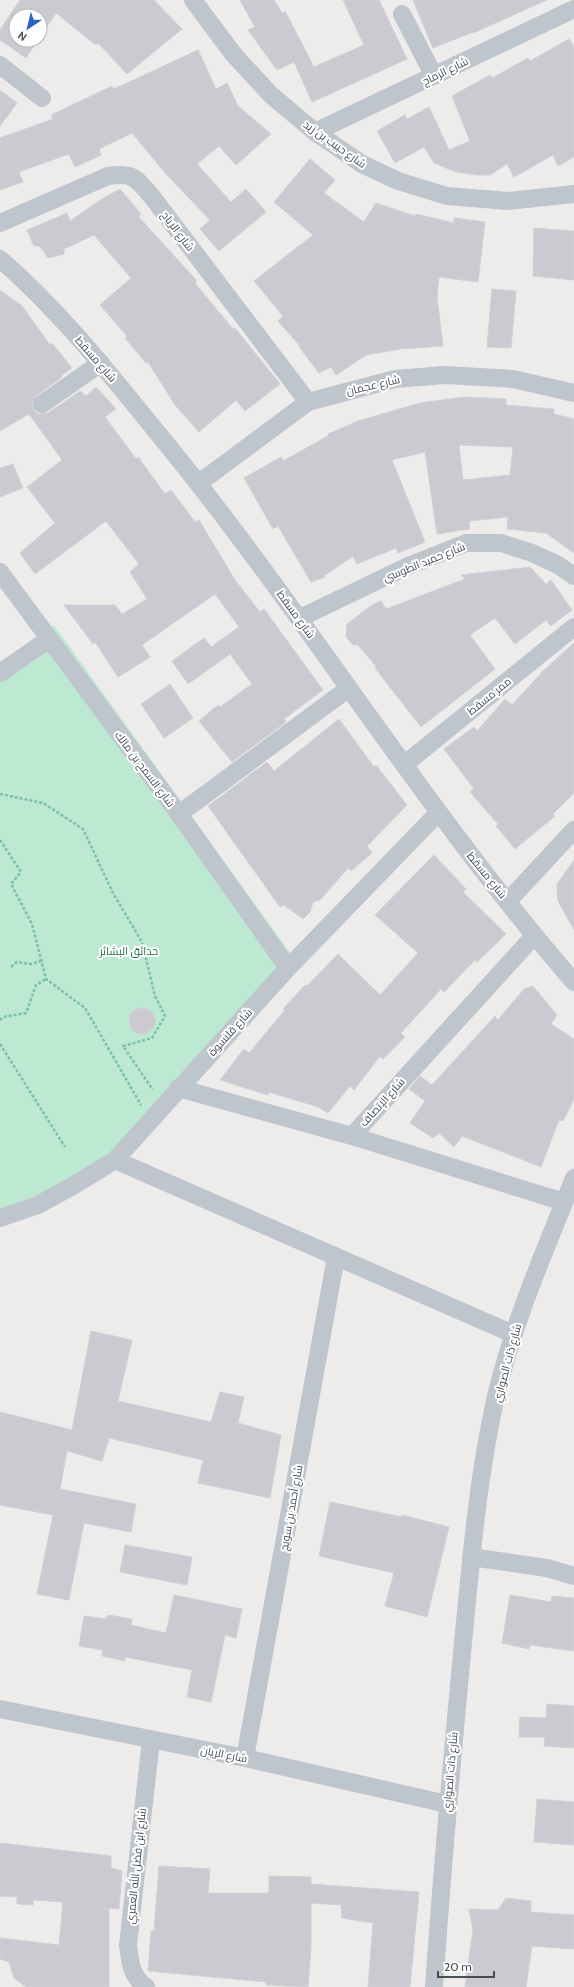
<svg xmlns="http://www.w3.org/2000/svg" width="574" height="1987" viewBox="0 0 574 1987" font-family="Cabin,Cairo,sans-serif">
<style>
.green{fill:#bde8d2}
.building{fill:#cacad0;stroke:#d0d1d7;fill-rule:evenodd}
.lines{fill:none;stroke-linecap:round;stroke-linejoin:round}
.path{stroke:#7ac2a5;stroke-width:2.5;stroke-dasharray:3 2;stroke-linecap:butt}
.minor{stroke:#bec5cc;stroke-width:18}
.labels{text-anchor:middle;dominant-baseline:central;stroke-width:4;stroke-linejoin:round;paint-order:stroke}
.street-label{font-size:11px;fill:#464d56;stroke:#fff}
.park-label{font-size:11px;fill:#206f4e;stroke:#fff}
</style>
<rect width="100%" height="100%" fill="#eeeceb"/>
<path class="green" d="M54 625 296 961 109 1154 31 1201 0 1214V671Z"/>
<path class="building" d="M20 0H154L182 29 127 74 98 43 96 45 56 13 40 37V16H16V40H38L26 58 0 40V30Z
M240 0H274L282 13 285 11 314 67 364 45 343 0H379L407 59 312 102 294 62 277 70 248 30 255 27Z
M413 0H547L473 33V32L433 48Z
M569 39 574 47V157L558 166 553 155 514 177 507 164 490 175H477L456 172 434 163 424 147 395 163 377 131 405 115 407 119 429 107 449 150 470 141 452 96 490 75 492 78 528 58 530 61Z
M198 50 216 89 227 83 238 106 271 134 236 165 219 146 197 164 231 202 246 189 266 212 219 251 200 229 210 220 166 174 132 133 99 149 101 155 75 167 69 154 19 172 23 182 0 190V138L53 119 51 115 112 86 114 89Z
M0 90 17 103 0 126Z
M310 159 335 180 324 193 364 222 376 203 415 216 416 214 454 223V218L485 222 478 282 439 277 437 297 443 346 401 349 366 355 336 375 331 367 319 373 299 347 300 346 278 321 283 316 254 281 313 235 274 202Z
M120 189 141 214 138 216 197 281 195 283 233 329 235 328 280 384 245 411 236 400 199 432 175 405 148 362 146 363 125 338 127 336 100 305 131 278 94 235 64 249V254L48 258 40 246H34L27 230 67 213 70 221 102 199Z
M534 228 574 231V280L533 276Z
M492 289 516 291 511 348 487 347Z
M0 290 22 306 50 345 52 343 72 368 61 376 62 377 36 396 32 404 34 410 38 414 48 413 80 391 86 396 96 387 116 409 105 417 136 459 138 457 165 494 171 490 195 522 199 520 235 580 260 612 264 609 323 690 284 719 286 722 232 762 199 721 218 705 220 707 252 684 230 654 188 684 172 661 204 638 211 647 239 627 215 594 142 645 150 657 118 677 95 642 93 644 64 605H115L122 614 147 599 130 572 139 564 106 521 35 574 20 553 55 523 27 487 62 460 29 414 0 431Z
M464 397 506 399V405L554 409V414L574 419V553L546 533 507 529 508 517 469 521 470 529 437 534 425 452 392 460 425 542 398 553 396 548 357 564 353 556 324 576 325 577 311 582 278 526 273 529 244 478 281 457 283 461 328 436V434L358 421 420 403ZM459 445 513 447 510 475 463 480Z
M13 464 23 488 0 497V468Z
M530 567 546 584 551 580 572 610 551 626 546 620 515 644 495 618 470 635 495 669 421 727 375 668 376 666 357 644 353 645 346 637 347 624 372 605 381 601 386 609 465 579 461 575Z
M574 643V793L553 814 555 816 515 849 496 826 498 824 470 792 474 789 444 749 474 727 477 731 505 699 512 705 544 670Z
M170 684 193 718 164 738 141 704Z
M339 719 374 767 376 765 407 805 367 846 372 853 351 871 348 868 320 900 313 902 310 912 303 919 284 905 280 907 208 806 267 762 274 771Z
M434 855 466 889 463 892 506 934 477 962 475 960 444 992 441 989 401 1033 405 1037 383 1059 380 1056 354 1090 350 1086 328 1113 318 1107 269 1092 268 1095 220 1080 244 1049 249 1053 285 1010 283 1009 305 985 307 986 338 954 380 995 418 953 375 915Z
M574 860V930L558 901 557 892V884Z
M533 986 557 1015 551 1024 574 1039V1099L563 1121 559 1120 541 1167 462 1136 454 1147 439 1133 433 1138 410 1123 425 1101 409 1089 420 1076 432 1085 495 1016 498 1020 524 989Z
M129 1021a13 13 0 1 1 26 0a13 13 0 1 1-26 0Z
M91 1331 132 1340 118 1401 211 1422 220 1392 244 1397 238 1423 281 1435 270 1498 198 1483 203 1460 109 1438 102 1461 67 1451 60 1489 136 1504 131 1532 84 1523 69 1600 37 1594 53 1515 0 1505V1412L72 1430Z
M330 1502 402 1517V1515L449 1527 427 1617 385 1606 394 1573 319 1556Z
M125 1545 192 1557 187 1585 120 1572Z
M174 1595 242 1609 236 1638 225 1635 211 1702 187 1697 192 1670 125 1657V1661L102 1656 103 1650 79 1646 84 1616 106 1619 108 1615 132 1619 131 1625 166 1633Z
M510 1595 551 1602 552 1596 574 1598V1651L530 1645 529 1649 502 1643Z
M547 1704 574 1706V1748L544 1746 545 1737H519L520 1717 546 1718Z
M537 1799 574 1802V1845L534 1842Z
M0 1843 111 1856V1868L122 1871 119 1909 109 1908V1987H26L14 1978 9 1962 0 1959V1938L59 1945 63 1902 33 1900V1905L17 1904V1897L0 1896Z
M159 1866 210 1869 208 1893H269V1876L311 1877V1884L419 1892 410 1987H368L373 1923 342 1918 341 1905 311 1903V1948L308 1987 266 1985V1982L148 1971 151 1931H154Z
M506 1898 531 1901V1912L574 1915V1949L532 1946 526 1987H465L473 1930 469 1909 498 1910Z"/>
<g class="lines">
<path class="path" d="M0 794 43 803 83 829 113 893 142 942 155 996 165 1016 152 1038 123 1046 153 1090
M0 840 21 872 11 884 32 924 46 979 85 1008 141 1105
M11 967 17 962 31 964 41 961
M0 1020 3 1017 26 1013 36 985 46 979
M0 1044 65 1147"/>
<path class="minor" d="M193 0 234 55 271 95 315 132 362 164 398 181 447 196 508 201 574 194
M402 14 434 76
M0 65 42 98
M315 132 574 9
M0 223 108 176C135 172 136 179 153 198L308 402
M0 259C59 310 107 371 156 431 303 609 422 808 574 982
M42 404 101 363
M199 483 308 402 395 379 445 375 513 379 574 393
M0 572 179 814 288 968
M300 618 408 566 466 543H501L532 553 558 565 574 576
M0 673 49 639
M405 764 574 627
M179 814 349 688
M508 901 574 830
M178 1088 352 1136 534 936
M352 1136 564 1202
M115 1160 513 1334
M0 1218 38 1205 76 1184 115 1160 288 968 438 813
M471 1557 547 1568 574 1576
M0 1709 245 1758 447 1804
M245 1758 336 1257
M146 1987C131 1977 130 1961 128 1945L151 1740
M434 1987C442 1872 452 1758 463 1643 471 1560 478 1474 497 1392 515 1318 546 1248 574 1178"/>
</g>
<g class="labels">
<g class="street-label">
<text transform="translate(445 71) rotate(-26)">شارع الرماح</text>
<text transform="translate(335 144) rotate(35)">شارع حبيب بن زيد</text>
<text transform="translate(178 231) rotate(53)">شارع الرياح</text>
<text transform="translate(96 359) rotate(49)">شارع مسقط</text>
<text transform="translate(373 385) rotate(-13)">شارع عجمان</text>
<text transform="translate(424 562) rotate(-22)">شارع حميد الطوسي</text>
<text transform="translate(296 614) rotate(54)">شارع مسقط</text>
<text transform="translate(489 696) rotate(-39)">ممر مسقط</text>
<text transform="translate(145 769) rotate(53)">شارع السمح بن مالك</text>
<text transform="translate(487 875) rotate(51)">شارع مسقط</text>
<text transform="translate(230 1032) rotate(-48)">شارع قلنسوة</text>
<text transform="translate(382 1102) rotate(-48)">شارع الإتصاف</text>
<text transform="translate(507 1363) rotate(-75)">شارع ذات الصواري</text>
<text transform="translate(291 1508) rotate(-80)">شارع أحمد بن سويج</text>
<text transform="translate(224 1754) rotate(11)">شارع الريان</text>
<text transform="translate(450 1772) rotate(-85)">شارع ذات الصواري</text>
<text transform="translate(136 1866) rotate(-84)">شارع ابن فضل الله العمري</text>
</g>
<g class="park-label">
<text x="129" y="951">حدائق البشائر</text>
</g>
</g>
<g transform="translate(28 28) rotate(215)"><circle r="19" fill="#ffffff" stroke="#b5b8bb"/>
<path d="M0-3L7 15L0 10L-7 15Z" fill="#2c62c7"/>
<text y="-6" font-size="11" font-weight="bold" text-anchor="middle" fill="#464d56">N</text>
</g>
<path d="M438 1971v6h56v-6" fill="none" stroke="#464d56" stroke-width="2"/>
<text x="444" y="1971" font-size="12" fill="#464d56" stroke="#ffffff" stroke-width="3" paint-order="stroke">20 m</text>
</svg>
